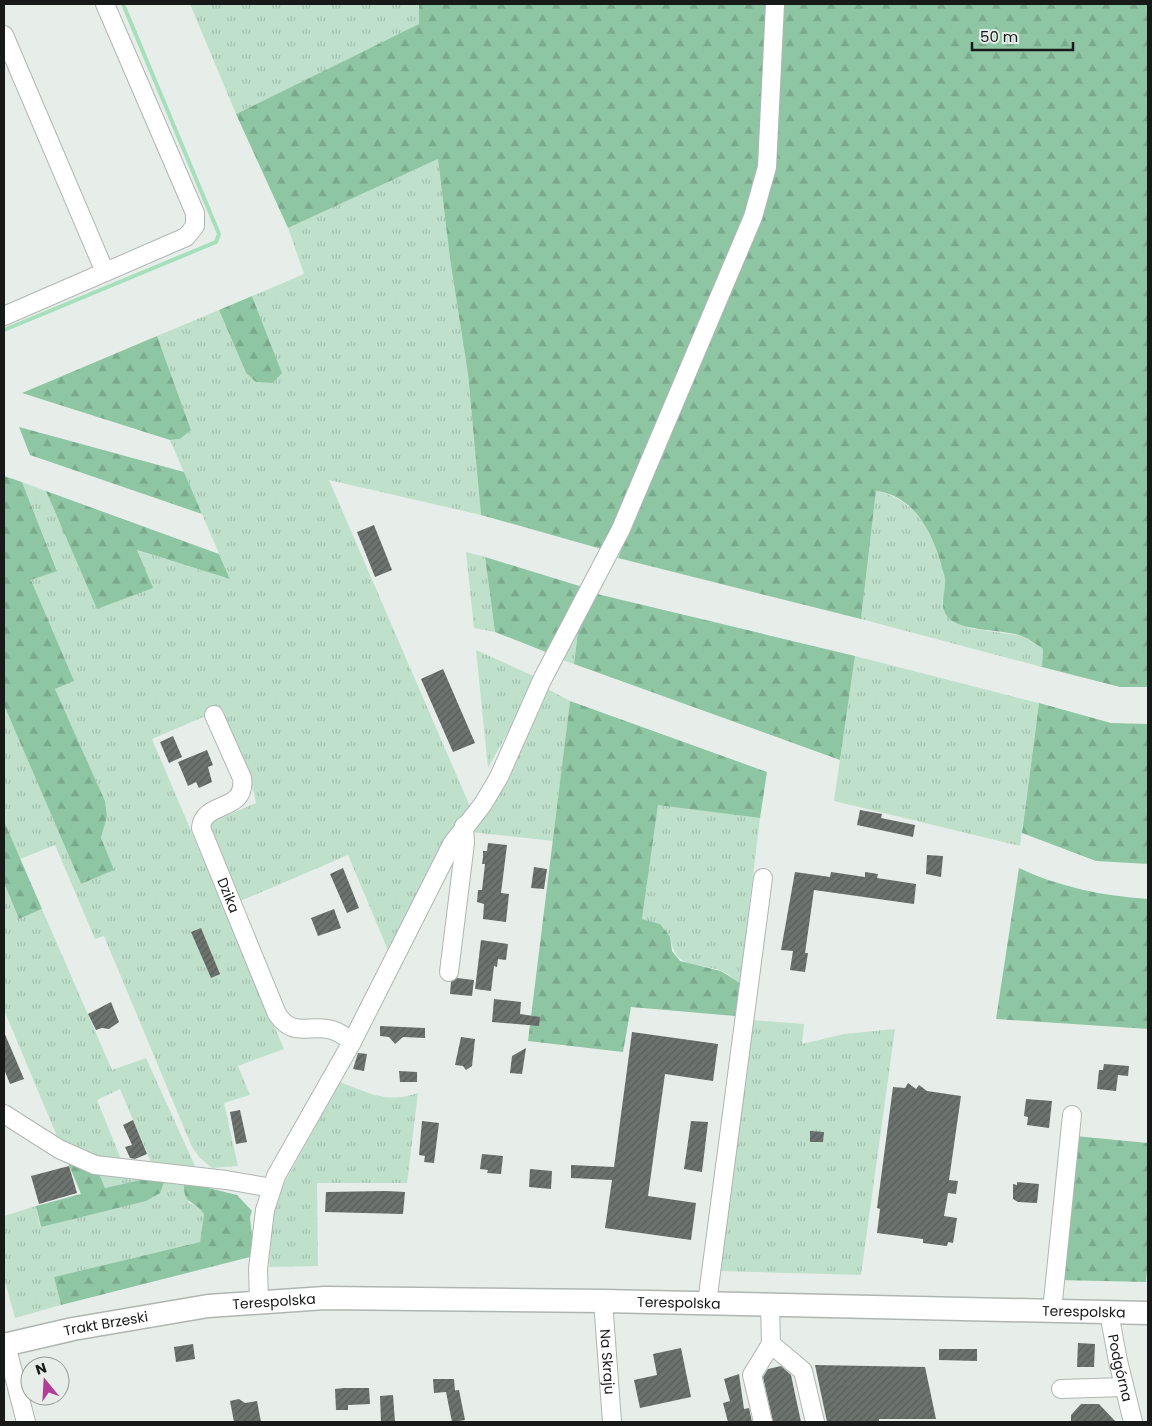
<svg xmlns="http://www.w3.org/2000/svg" width="1152" height="1426" viewBox="0 0 1152 1426" font-family="Poppins,sans-serif">
<style>
.grass{fill:url(#grass-tufts)}
.forest{fill:url(#forest-firs)}
.lines{fill:none;stroke-linecap:round;stroke-linejoin:round}
.stream{stroke:#a6dfbc;stroke-width:4}
.building{fill:url(#building-hatch)}
.minor-casing{stroke:#afb5b1;stroke-width:20}
.major-casing{stroke:#afb5b1;stroke-width:25}
.minor{stroke:#fff;stroke-width:18}
.major{stroke:#fff;stroke-width:22}
.labels{text-anchor:middle;dominant-baseline:central;stroke-width:4.5;stroke-linejoin:round;paint-order:stroke}
.street-label{font-size:14px;fill:#171a18;stroke:#e7eee9}
</style>
<defs>
<pattern id="grass-tufts" width="24" height="20" patternUnits="userSpaceOnUse" patternTransform="scale(1.25)"><rect width="24" height="20" fill="#bfe1cb"/><path d="M3 7l-1-3M5 7V3M7 7l1-3M15 17l-1-3M17 17v-4M19 17l1-3" fill="none" stroke="#a3c0ae"/></pattern>
<pattern id="forest-firs" width="22" height="20" patternUnits="userSpaceOnUse" patternTransform="scale(1.25)"><rect width="22" height="20" fill="#8ec6a4"/><path d="M5 1l3.5 6h-7zM16 11l3.5 6h-7z" fill="#7aaa8c"/></pattern>
<pattern id="building-hatch" width="6" height="6" patternUnits="userSpaceOnUse" patternTransform="scale(1.25)"><rect width="6" height="6" fill="#6c726e"/><path d="M-1 1l2-2M0 6l6-6M5 7l2-2" fill="none" stroke="#585d59"/></pattern>
</defs>
<rect width="100%" height="100%" fill="#e7eee9"/>
<path class="grass" d="M190 4H419L420 24 236 114Z
M438 159 450 259 468 374 481 515 329 480 472 811 436 854 390 955 348 855 238 902 209 830 212 822 256 803 251 781 222 709 152 739 284 1049 238 1066 250 1095 224 1103 238 1166 212 1168 199 1157 192 1147 104 936 95 939 55 845 20 859 4 821V705L81 884 113 870 101 838 107 816 105 801 55 689 73 680 31 580 57 570 22 482 46 491 97 609 136 550 230 579 170 440 180 439 191 430 157 336 219 310 246 373H282L252 296 304 274 288 228Z
M876 491C912 498 931 528 940 562 942 568 945 575 945 581 946 588 943 597 942 604L968 628 1023 636 1043 649 1042 667 861 619Z
M466 552 485 557 495 632 474 628Z
M580 615 574 664 559 659Z
M476 650 538 678 488 768Z
M855 656 1039 703 1020 846 834 801Z
M546 688 570 701 553 841 470 832Z
M658 804 760 818 740 983C734 979 727 973 720 970 694 962 676 970 670 937L642 919Z
M4 883 19 919 42 909 112 1070 146 1058 195 1166 152 1165 120 1089 97 1100 123 1164 93 1160 59 1141 4 1010Z
M751 1020 804 1024 802 1044 844 1034 895 1029 861 1275 718 1271Z
M340 1082C369 1093 387 1104 418 1093L407 1183H317L318 1266 269 1267 274 1202Z
M98 1171 144 1179 105 1188Z
M165 1180 184 1182 189 1203 198 1206 204 1214 200 1242 54 1277 61 1305 15 1318 4 1278V1216L36 1206 40 1227Z"/>
<path class="forest" d="M419 4H769L761 166 755 194 605 550 481 515 468 374 450 259 438 159 288 228 236 114 419 24Z
M782 4H1148V687H1120L1042 667 1043 649C1037 645 1031 640 1024 637 1004 628 960 633 947 616 939 605 945 595 945 583 946 577 942 570 941 564 932 532 913 495 876 491L861 619 618 558 762 206Z
M252 296 282 373 273 383 256 382 246 373 219 310Z
M157 336 191 430 180 439 170 440 22 393Z
M19 427 184 472 202 514 30 455Z
M4 476 22 482 57 571 31 580 74 681 55 689 105 801 107 816 101 838 114 870 81 884 4 705Z
M46 491 219 554 230 579 137 550 153 588 97 609Z
M485 557 586 588 551 654 495 632Z
M593 593 855 656 840 760 574 664 580 615Z
M570 701 767 772 760 818 658 805 642 919 660 924 670 937 672 951 680 961 721 971 740 983 735 1016 631 1007 623 1052 528 1041Z
M1039 703 1111 723 1148 724V864L1096 861 1022 833Z
M4 821 42 909 19 919 4 883Z
M1019 868C1059 887 1103 896 1148 899V1029L996 1019Z
M1075 1136 1148 1143V1262L1146 1282 1058 1280Z
M66 1158 98 1171 105 1188 144 1179 165 1180 160 1193 146 1201 41 1227 36 1206 81 1194Z
M184 1182 237 1195 252 1211 250 1217 254 1256 61 1305 54 1277 200 1242 204 1214C193 1198 183 1206 184 1182Z"/>
<g class="lines">
<path class="stream" d="M4 330 216 242 219 234 123 4"/>
</g>
<path class="building" d="M374 525 392 570 375 577 357 532Z
M443 669 475 743 453 752 421 679Z
M173 736 182 757 169 763 160 742Z
M207 750 213 765 208 767 212 782 199 788 196 782 188 786 178 762Z
M860 810 882 814 881 818 915 825 913 837 857 825Z
M488 843 507 845 501 893 509 894 506 922 483 919 484 904 477 902 478 890H482L485 864H482L483 857V851H487Z
M927 855 943 856 941 877 926 874Z
M534 867 547 869 544 889 531 888Z
M343 868 359 908 347 913 330 874Z
M795 872 830 877 831 872 865 877V872L878 874 877 878 916 884 914 904 814 890 805 953H808L805 972 790 970 793 951 781 950Z
M334 909 341 928 318 936 311 918Z
M201 928 220 974 211 978 191 932Z
M481 940 508 944 506 960 498 959 497 967 494 966 491 991 475 989Z
M457 978 474 980 472 996 450 994 451 982Z
M494 999 521 1002 520 1014 540 1017 539 1026 492 1022Z
M111 1002 119 1022 109 1029 102 1028 96 1030 88 1014Z
M380 1026 425 1028V1038L403 1037 395 1044 389 1037 380 1036Z
M4 1032 24 1079 10 1084 4 1069Z
M632 1032 718 1044 713 1081 665 1074 648 1196 696 1203 691 1240 605 1228 612 1180 571 1178V1165L614 1167Z
M461 1037 475 1039 472 1066 466 1070 463 1066 455 1065Z
M526 1048 522 1074 510 1073 512 1056Z
M358 1053 367 1054 364 1071 353 1069Z
M1104 1064 1129 1066 1128 1076 1118 1075 1116 1091 1097 1089 1099 1070H1103Z
M399 1071 417 1072V1082H400Z
M908 1083 916 1089 919 1085 927 1091 961 1096 949 1180 958 1181 956 1194 948 1193 944 1216 957 1218 953 1243 948 1242 947 1246 923 1243V1239L877 1233 880 1209 877 1208 893 1087 905 1088Z
M1026 1099 1052 1101 1049 1128 1027 1125 1028 1117 1024 1116Z
M240 1110 247 1142 236 1144 230 1112Z
M133 1120 147 1154 135 1159 130 1158 125 1147 132 1145 123 1125Z
M422 1121 439 1123 434 1163 424 1162 425 1156 419 1155Z
M691 1121 708 1122 702 1172 684 1169Z
M810 1131 824 1132 823 1142H810Z
M482 1154 503 1156 501 1174 487 1173 488 1170 480 1169Z
M69 1166 77 1193 39 1204 31 1176Z
M530 1169 552 1171 551 1189 529 1187Z
M1017 1182 1039 1184 1037 1203 1018 1202 1013 1199V1184L1017 1185Z
M386 1191 405 1192 403 1214 325 1212 326 1192Z
M1078 1343 1095 1344 1094 1367H1077Z
M193 1344 195 1359 176 1362 174 1347Z
M681 1348 691 1397 640 1408 634 1380 657 1375 653 1354Z
M939 1349H977V1361L939 1360Z
M815 1365 925 1367 936 1419H879V1422H827Z
M781 1366 791 1375 801 1422H773L763 1377 768 1369Z
M739 1374 744 1409 749 1408 752 1422H728L723 1403 730 1401 724 1379Z
M433 1379H454L455 1391H449L459 1390 465 1420 452 1422 446 1392 434 1393Z
M344 1388H369L370 1404 348 1405V1410H336L335 1389Z
M393 1395 395 1422H381L380 1396Z
M239 1399 245 1403 257 1401 261 1422H234L230 1401Z
M1081 1404H1099L1116 1422H1071V1415Z"/>
<g class="lines">
<defs>
<g id="minor">
<path d="M4 35 105 272"/>
<path d="M4 316 186 237 195 226V213L105 4"/>
<path id="s1" d="M214 715 242 778C247 813 203 800 201 828L277 1014C294 1039 309 1023 332 1030 340 1032 346 1037 352 1042"/>
<path d="M449 972 465 843 464 826"/>
<path d="M4 1114 59 1149 95 1165 226 1180 272 1188"/>
<path d="M259 1301 258 1269 265 1210 276 1176 352 1042 452 844 483 804 499 777 542 680 621 529 753 217 767 167 775 4"/>
<path id="s2" d="M603 1301 612 1422"/>
<path d="M707 1303 763 878"/>
<path d="M1052 1311 1072 1115"/>
<path id="s3" d="M1109 1313 1118 1361 1133 1422"/>
<path d="M771 1344 803 1371 815 1422"/>
<path d="M6 1345 26 1422"/>
<path d="M1061 1389 1124 1387"/>
<path d="M763 1422 752 1375 771 1344 770 1304"/>
</g>
<g id="major">
<path id="s4" d="M4 1345 73 1329 208 1306 325 1298 603 1301 1148 1313"/>
</g>
</defs>
<use href="#minor" class="minor-casing"/>
<use href="#major" class="major-casing"/>
<use href="#minor" class="minor"/>
<use href="#major" class="major"/>
</g>
<g class="labels">
<g class="street-label">
<text stroke="none"><textPath href="#s1" startOffset="212">Dzika</textPath></text>
<text stroke="none"><textPath href="#s4" startOffset="274">Terespolska</textPath></text>
<text stroke="none"><textPath href="#s4" startOffset="679">Terespolska</textPath></text>
<text stroke="none"><textPath href="#s4" startOffset="1084">Terespolska</textPath></text>
<text stroke="none"><textPath href="#s4" startOffset="104">Trakt Brzeski</textPath></text>
<text stroke="none"><textPath href="#s2" startOffset="61">Na Skraju</textPath></text>
<text stroke="none"><textPath href="#s3" startOffset="56">Podgórna</textPath></text>
</g>
</g>
<rect width="1152" height="1426" fill="none" stroke="#171a18" stroke-width="10"/>
<g transform="translate(45 1381) rotate(342)"><circle r="24" fill="#e7eee9" stroke="#949995"/>
<path d="M0-4L9 19L0 12L-9 19Z" fill="#b13e97"/>
<text y="-8" font-size="14" font-weight="bold" text-anchor="middle" fill="#171a18">N</text>
</g>
<path d="M972 42v8h101v-8" fill="none" stroke="#171a18" stroke-width="2.5"/>
<text x="980" y="42" font-size="15" fill="#171a18" stroke="#e7eee9" stroke-width="4" paint-order="stroke">50 m</text>
</svg>
